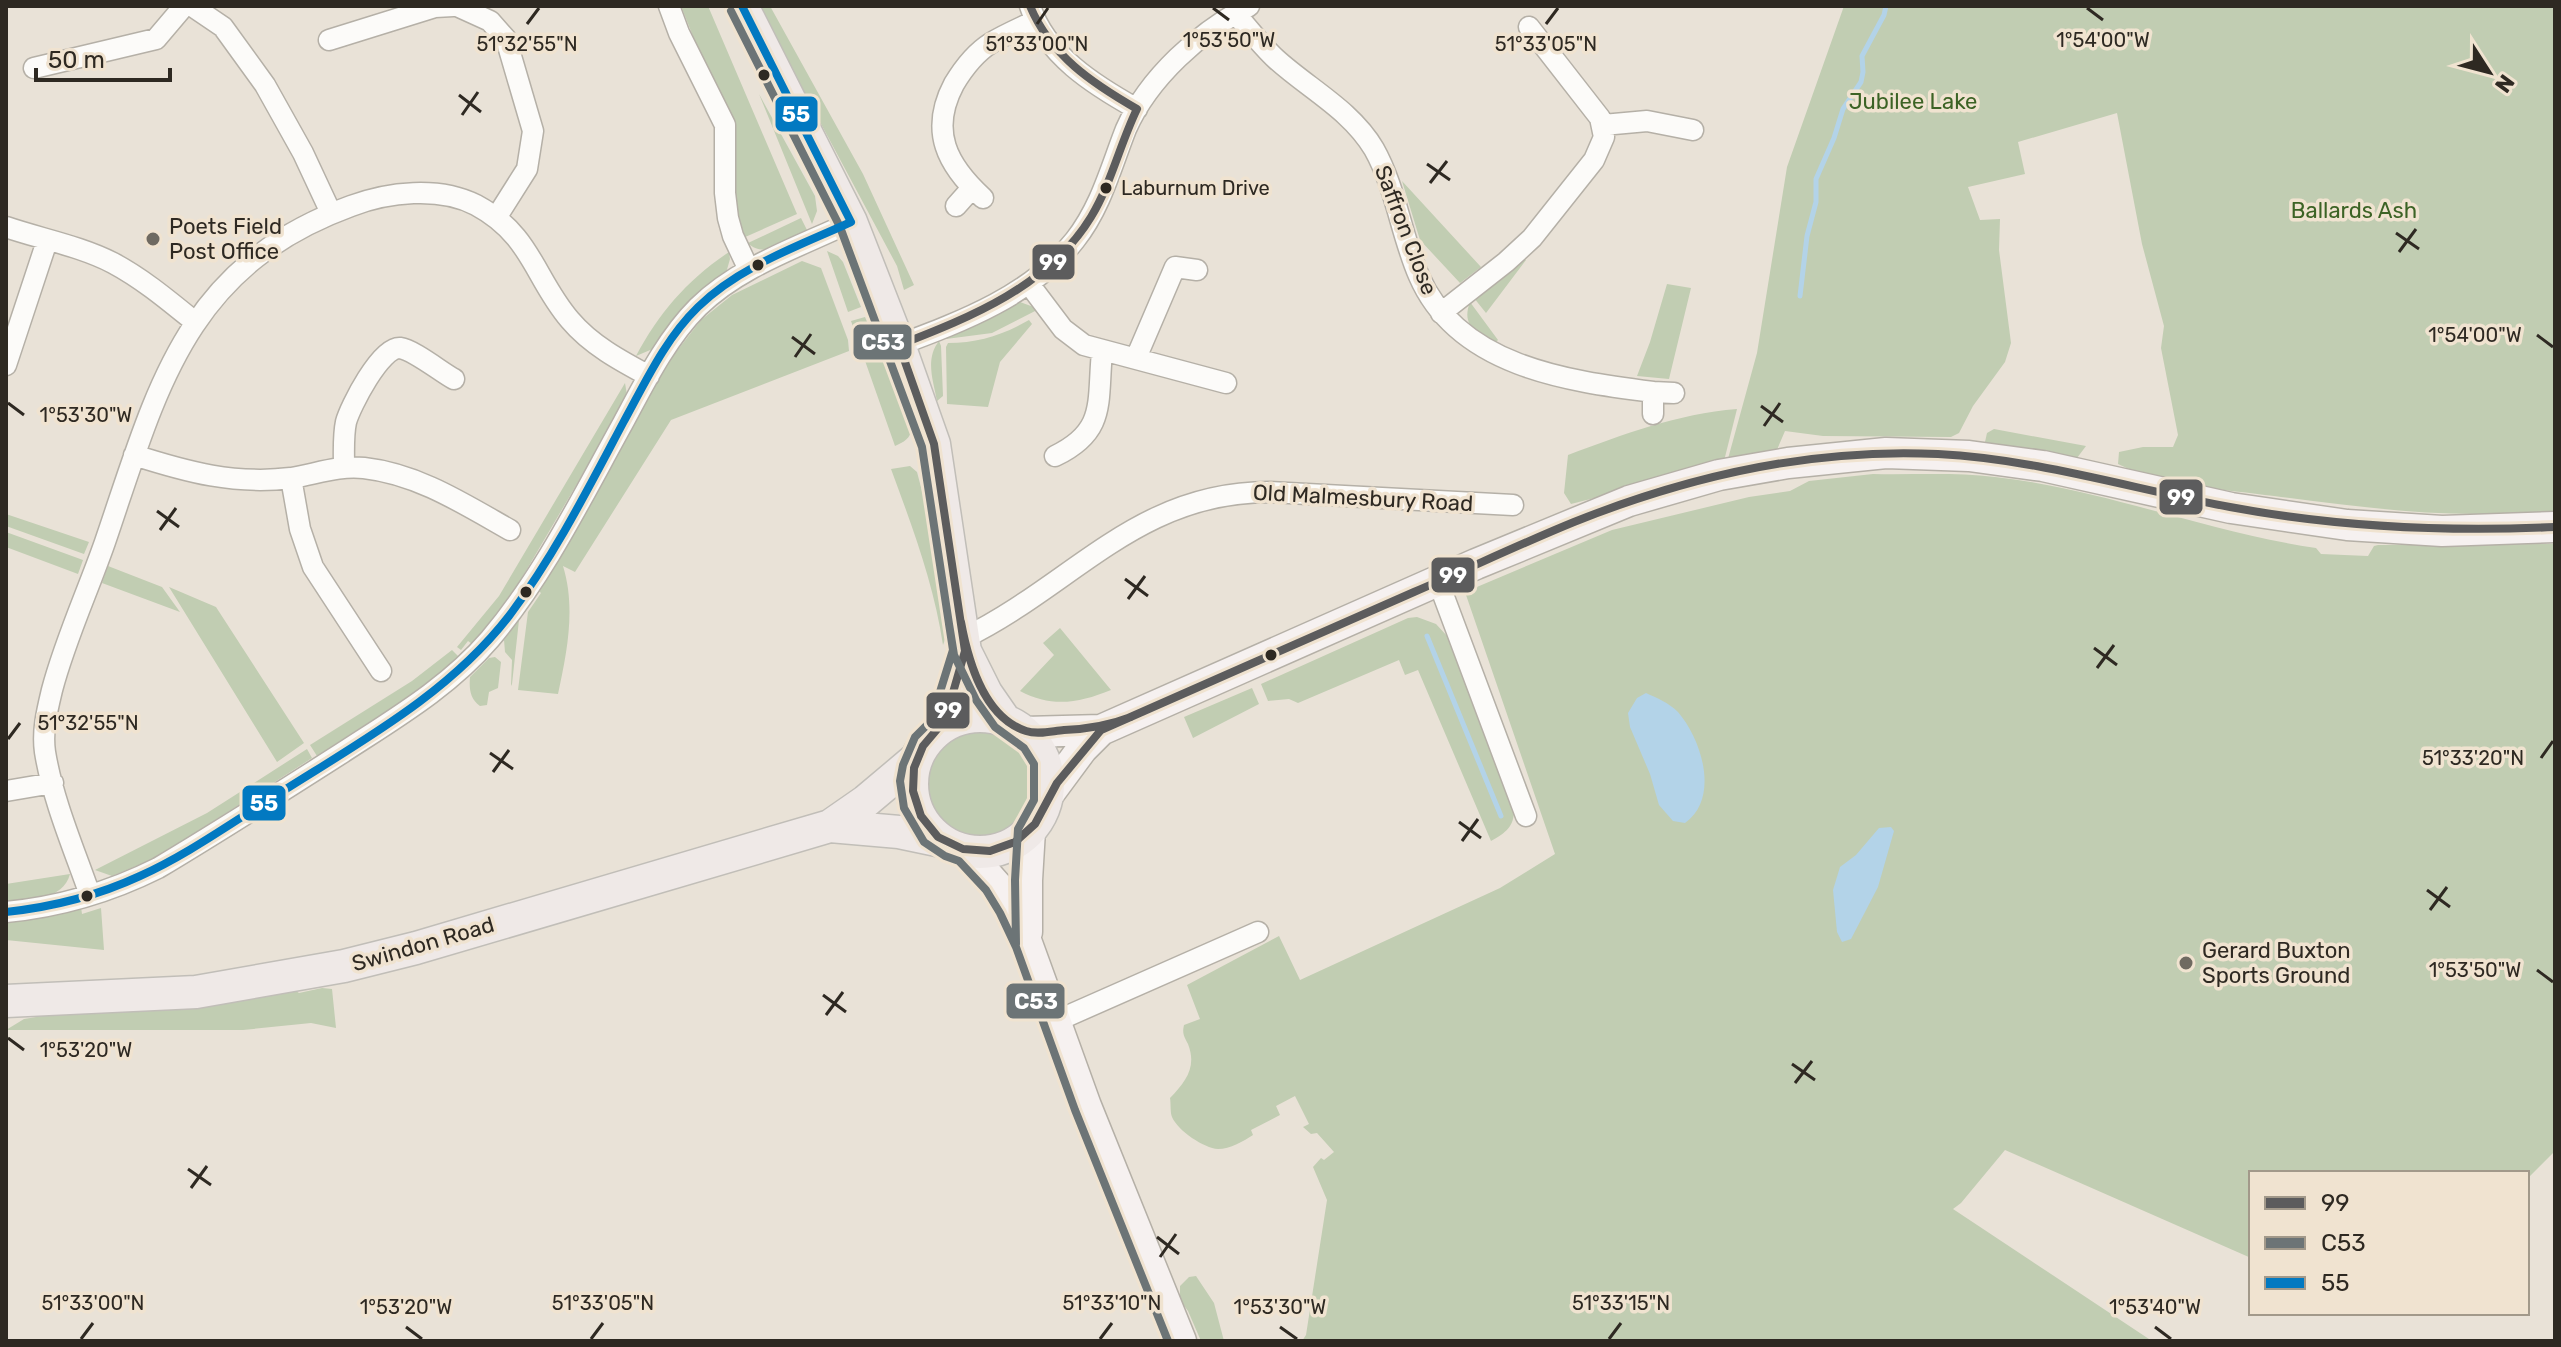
<svg xmlns="http://www.w3.org/2000/svg" width="2561" height="1347" viewBox="0 0 2561 1347" font-family="Rubik,sans-serif">
<style>
.green{fill:#c1cdb2}
.water{fill:#b3d3e8}
.lines{fill:none;stroke-linecap:round;stroke-linejoin:round}
.stream{stroke:#b3d3e8;stroke-width:5}
.street-casing{stroke:#b5b0a7;stroke-width:23}
.secondary-casing{stroke:#b5b0a7;stroke-width:33}
.primary-casing{stroke:#c1beb8;stroke-width:35}
.street{stroke:#fcfbf9;stroke-width:20}
.secondary{stroke:#f6f1f0;stroke-width:30}
.primary{stroke:#efe9e7;stroke-width:32}
.bus-1-casing{stroke:#f0e3d0;stroke-width:14}
.bus-2-casing{stroke:#f0e3d0;stroke-width:14}
.bus-3-casing{stroke:#f0e3d0;stroke-width:14}
.bus-1{stroke:#5c5c5d;stroke-width:8}
.bus-2{stroke:#6c7476;stroke-width:8}
.bus-3{stroke:#0279c1;stroke-width:8}
.ticks{fill:none;stroke:#2e2922;stroke-width:3}
.bus-dot{fill:#2e2922;stroke:#f0e3d0;stroke-width:3}
.poi-dot{fill:#6f6a61;stroke:#f0e3d0;stroke-width:3}
.labels{text-anchor:middle;dominant-baseline:central;stroke-width:7;stroke-linejoin:round;paint-order:stroke}
.bus-label{font-size:20px;fill:#2e2922;stroke:#f0e3d0;text-anchor:start}
.park-label{font-size:22px;fill:#3c6325;stroke:#f0e3d0}
.poi-label{font-size:22px;fill:#2e2922;stroke:#f0e3d0;text-anchor:start}
.street-label{font-size:22px;fill:#2e2922;stroke:#f0e3d0}
.ticks-label{font-size:20px;text-anchor:middle;fill:#2e2922;stroke:#f0e3d0;stroke-width:7;stroke-linejoin:round;paint-order:stroke}
.line-badge{stroke:#f0e3d0;stroke-width:3}
.badge-label{font-size:22px;text-anchor:middle;font-weight:bold;fill:#fff}
</style>
<rect width="100%" height="100%" fill="#e9e2d7"/>
<path class="green" d="M681 6H708L797 214 743 238 736 232 729 127Z
M758 6H770L863 174 914 285 904 290 897 266Z
M1844 6H2555V511C2533 515 2510 514 2488 514 2416 515 2345 505 2274 496 2227 490 2160 485 2118 464L2119 452 2143 447H2173L2178 435 2161 348 2164 326 2142 244 2117 113 2018 142 2025 174 1968 187 1980 220 2000 219 1999 250 2011 343 2005 362 1973 406 1959 433 1951 437 1823 436 1785 431 1776 452 1726 466 1757 353 1787 167Z
M759 94 815 196 817 211 812 224Z
M1402 181 1481 267 1460 283 1420 240Z
M801 218 807 230 805 234C788 242 763 259 748 243Z
M827 251 838 256 843 262 861 307 848 312Z
M729 252 730 259 726 273 685 307 655 348 636 356C659 313 687 280 729 252Z
M1523 258 1526 260 1486 313 1474 298Z
M802 261 821 268 848 340 849 351 671 420 575 572 563 566C576 608 567 652 558 694L518 690 528 612 541 593 538 590 557 561 666 365 701 320 732 295Z
M1667 284 1691 288 1669 379 1637 376 1650 342Z
M1020 302 1039 309 992 333 946 339 945 335Z
M1470 302 1498 340 1495 343C1476 332 1461 326 1470 302Z
M865 317 911 427C912 438 904 442 895 446L851 321Z
M1029 320 1032 324 1000 362 988 407 947 404 946 347 948 343C978 343 1003 335 1029 320Z
M939 341 941 346 943 396 937 401C933 380 925 359 939 341Z
M625 383 627 395 622 407 513 593 472 644 468 641 461 650 457 647 499 596Z
M1737 409 1723 465 1571 504 1564 493 1568 455C1624 434 1677 414 1737 409Z
M1994 429 2086 446 2074 462 1989 450 1985 442 1987 433Z
M910 466 917 472 932 529 948 631 943 645C934 584 912 526 891 469Z
M1873 474C1913 475 1955 472 1995 477 2103 489 2207 532 2316 548L2321 554 2368 556 2374 546 2378 545 2555 544V1151L2527 1179V1173H2251V1258L2005 1150 1961 1203 1953 1209 2152 1341H1302L1306 1335 1327 1200 1313 1167 1321 1158 1324 1160 1334 1152 1317 1133 1311 1134 1303 1127 1309 1124 1295 1096 1276 1106 1280 1115 1251 1130 1253 1135C1244 1141 1230 1149 1218 1149 1204 1148 1178 1131 1172 1117 1170 1112 1171 1103 1170 1098 1186 1081 1197 1067 1188 1044 1184 1036 1182 1034 1184 1025L1200 1019 1187 985 1279 936 1300 980 1500 888 1555 854 1465 592 1612 530 1749 497 1790 491 1809 481Z
M6 514 89 542 84 554 6 526Z
M6 532 83 560 78 574 6 547Z
M108 566 162 587 180 612 102 583Z
M169 587 216 607 304 743 277 762Z
M1417 617 1436 624 1448 637 1514 806C1515 826 1507 832 1491 841L1418 670 1405 675 1399 660 1298 703 1289 699 1268 701 1261 684 1408 618Z
M519 620 512 684 511 686 512 660 505 652 504 640Z
M1060 628 1111 690C1079 703 1052 708 1020 691L1054 655 1043 643Z
M452 650 460 658 424 687 317 756 310 745 412 681Z
M495 657 501 662 498 688 489 692 487 705 480 706C470 699 469 689 470 677L489 658Z
M1252 688 1259 704 1193 738 1184 717Z
M926 783a54 54 0 1 1 108 0a54 54 0 1 1-108 0Z
M307 749 312 758 156 858 112 876 95 870 207 813Z
M70 874C63 901 29 899 6 902V884Z
M81 907 82 914 101 908 104 950 6 940V923L42 918Z
M322 988 332 989 336 1028 311 1023 243 1030H6L24 1019 48 1015 219 1005 295 990 299 993Z
M1196 1276 1214 1303 1224 1341H1201L1188 1311 1180 1300V1286L1189 1277Z"/>
<path class="water" d="M1646 693C1657 698 1669 703 1678 712 1702 740 1720 798 1685 823L1673 821 1659 805 1650 774 1630 727 1628 713 1637 698Z
M1891 827 1894 831 1878 887 1851 939 1842 942 1837 932 1833 890 1840 867 1856 855 1879 828Z"/>
<g class="lines">
<path class="stream" d="M1800 296 1807 236 1816 202V179L1834 138 1843 109 1861 82 1863 72 1862 56 1884 15 1886 6
M1427 636 1501 816"/>
<defs>
<path id="street" d="M192 6 223 27 265 85 303 153 331 213
M457 6 490 21 506 39 533 131 527 169 496 218
M669 6 679 33 725 125V193L728 218 733 236 749 270
M1030 6C1046 55 1094 85 1137 109
M1235 13C1249 29 1261 45 1276 59 1309 89 1351 110 1374 149 1396 188 1401 235 1419 276 1458 366 1566 381 1653 392
M329 40 435 7 453 6
M34 68 156 39 184 6
M1603 125 1647 121 1693 130
M983 198C947 165 929 131 954 84 963 69 975 53 991 43 1004 35 1020 28 1035 21
M956 206 972 188
M6 227C41 239 80 246 113 263 143 279 169 301 195 322
M1029 284 1063 329 1084 345 1226 383
M1441 313 1506 262 1532 238 1594 160 1604 137 1600 118 1529 27
M899 345C963 321 1032 295 1075 240 1101 207 1111 167 1126 129 1149 77 1200 32 1249 6
M1136 358 1175 267 1197 270
M6 365 47 241
M1653 414V392L1674 393
M134 455C187 472 235 485 291 478 316 474 339 465 364 468 418 474 464 504 510 530
M1055 456C1107 431 1097 402 1102 352
M344 466C344 452 343 436 346 422 350 407 381 346 400 348 414 350 441 372 454 379
M291 478 300 529 313 567 381 671
M1438 581 1526 816
M964 638C1073 585 1137 492 1269 492L1513 505
M6 791 53 783
M90 895C74 849 53 801 45 752 42 731 47 711 52 690 65 640 88 591 105 542 157 390 184 267 351 206 388 192 439 186 476 205 532 235 534 278 570 320 591 345 621 361 649 376
M6 912C59 907 110 892 158 868 220 831 281 792 342 753 394 719 449 687 490 639 544 575 582 497 623 423 644 384 666 339 698 307 740 266 799 247 851 222
M1054 1022 1258 932"/>
<path id="secondary" d="M1025 732 1101 730 1476 564 1629 501 1719 475 1788 463 1886 453 1969 456 2043 466 2231 508 2347 525 2442 531 2555 527
M1048 795 1082 749 1101 730
M966 851 1004 894 1027 943 1086 1106 1181 1341
M1027 932V880L1030 830"/>
<path id="primary" d="M742 6 851 222 899 345 934 444 965 651 957 683 941 728
M965 651 986 693 1004 719
M912 784a68 68 0 1 1 136 0a68 68 0 1 1-136 0Z
M830 826 899 832 942 841
M6 1001 196 992 344 966 416 948 830 826 866 801 917 758"/>
</defs>
<use href="#street" class="street-casing"/>
<use href="#secondary" class="secondary-casing"/>
<use href="#primary" class="primary-casing"/>
<use href="#street" class="street"/>
<use href="#secondary" class="secondary"/>
<use href="#primary" class="primary"/>
<defs>
<path id="bus-1" d="M1030 6C1051 56 1092 83 1137 109
M899 345 934 444 965 651 945 720 923 746 914 768 913 791 921 816 938 837 963 849 990 851 1015 842 1035 824 1057 783 1101 730C1205 684 1310 638 1414 592 1468 569 1520 544 1574 522 1689 476 1814 448 1938 454 2037 459 2133 489 2230 507 2337 527 2446 532 2555 527
M899 345C971 317 1049 286 1091 217 1111 184 1120 144 1137 109
M961 622C968 660 983 717 1026 731 1038 735 1052 731 1064 730 1088 729 1108 726 1131 717"/>
<path id="bus-2" d="M731 11 840 227 922 447 953 650 931 721 915 737 903 765 900 781 904 808 924 842 945 856 959 861 986 890 1000 913 1016 947 1075 1110 1168 1341
M949 624 954 655 976 700 995 727 1024 748 1034 764V800L1018 829 1015 880 1016 944"/>
<path id="bus-3" d="M742 6 851 222
M6 912C52 907 97 896 140 876 187 855 231 823 275 796 358 743 448 695 509 616 554 556 588 489 623 423 645 383 665 339 698 307 740 266 799 246 851 222"/>
</defs>
<use href="#bus-1" class="bus-1-casing"/>
<use href="#bus-2" class="bus-2-casing"/>
<use href="#bus-3" class="bus-3-casing"/>
<use href="#bus-1" class="bus-1"/>
<use href="#bus-2" class="bus-2"/>
<use href="#bus-3" class="bus-3"/>
</g>
<path class="ticks" d="M1213 8 1229 20M2087 8 2103 20M527 24 539 8M1037 24 1048 8M1546 24 1558 8M459 95 481 112M462 115 478 92M1427 164 1450 180M1430 183 1447 161M2396 233 2419 249M2399 252 2416 229M2537 335 2553 347M792 337 815 354M795 357 811 334M8 403 24 415M1761 406 1783 422M1764 426 1780 403M157 511 179 527M160 530 176 508M1125 579 1148 596M1128 599 1145 576M2094 648 2117 665M2097 668 2114 645M8 739 20 723M490 753 513 769M2541 758 2553 741M493 772 509 750M1459 822 1481 838M1462 841 1478 819M2427 890 2450 907M2430 910 2447 887M2537 970 2553 982M823 995 846 1012M826 1015 843 992M8 1038 24 1050M1792 1064 1815 1080M1795 1083 1812 1061M188 1169 211 1185M191 1188 207 1166M1157 1237 1179 1254M1160 1257 1176 1234M406 1327 422 1339M1280 1327 1297 1339M2155 1327 2171 1339M81 1339 93 1323M591 1339 603 1323M1100 1339 1112 1323M1609 1339 1621 1323"/>
<g class="bus-dot">
<circle cx="764" cy="75" r="7"/>
<circle cx="1106" cy="188" r="7"/>
<circle cx="758" cy="265" r="7"/>
<circle cx="526" cy="592" r="7"/>
<circle cx="1271" cy="655" r="7"/>
<circle cx="87" cy="896" r="7"/>
</g>
<g class="poi-dot">
<circle cx="153" cy="239" r="8"/>
<circle cx="2186" cy="963" r="8"/>
</g>
<g class="labels">
<g class="bus-label">
<text x="1121" y="188">Laburnum Drive</text>
</g>
<g class="park-label">
<text x="1913" y="101">Jubilee Lake</text>
<text x="2354" y="210">Ballards Ash</text>
</g>
<g class="poi-label">
<text x="169" y="226">Poets Field<tspan x="169" dy="25">Post Office</tspan></text>
<text x="2202" y="950">Gerard Buxton<tspan x="2202" dy="25">Sports Ground</tspan></text>
</g>
<g class="street-label">
<text transform="translate(1406 230) rotate(69)">Saffron Close</text>
<text transform="translate(1363 498) rotate(3)">Old Malmesbury Road</text>
<text transform="translate(423 944) rotate(-16)">Swindon Road</text>
</g>
</g>
<g class="ticks-label">
<text x="1229" y="47">1°53'50"W</text>
<text x="2103" y="47">1°54'00"W</text>
<text x="1037" y="51">51°33'00"N</text>
<text x="1546" y="51">51°33'05"N</text>
<text x="527" y="51">51°32'55"N</text>
<text x="2475" y="342">1°54'00"W</text>
<text x="86" y="422">1°53'30"W</text>
<text x="88" y="730">51°32'55"N</text>
<text x="2473" y="765">51°33'20"N</text>
<text x="2475" y="977">1°53'50"W</text>
<text x="86" y="1057">1°53'20"W</text>
<text x="93" y="1310">51°33'00"N</text>
<text x="603" y="1310">51°33'05"N</text>
<text x="1112" y="1310">51°33'10"N</text>
<text x="1621" y="1310">51°33'15"N</text>
<text x="406" y="1314">1°53'20"W</text>
<text x="1280" y="1314">1°53'30"W</text>
<text x="2155" y="1314">1°53'40"W</text>
</g>
<g class="line-badge">
<rect x="774" y="95" width="45" height="38" rx="8" fill="#0279c1"/>
<rect x="1031" y="243" width="45" height="38" rx="8" fill="#5c5c5d"/>
<rect x="852" y="323" width="61" height="38" rx="8" fill="#6c7476"/>
<rect x="2158" y="478" width="46" height="38" rx="8" fill="#5c5c5d"/>
<rect x="1430" y="556" width="46" height="38" rx="8" fill="#5c5c5d"/>
<rect x="925" y="691" width="46" height="39" rx="8" fill="#5c5c5d"/>
<rect x="241" y="784" width="46" height="38" rx="8" fill="#0279c1"/>
<rect x="1005" y="982" width="61" height="38" rx="8" fill="#6c7476"/>
</g>
<g class="badge-label">
<text x="796" y="122">55</text>
<text x="1053" y="270">99</text>
<text x="883" y="350">C53</text>
<text x="2181" y="505">99</text>
<text x="1453" y="583">99</text>
<text x="948" y="718">99</text>
<text x="264" y="811">55</text>
<text x="1036" y="1009">C53</text>
</g>
<rect width="2561" height="1347" fill="none" stroke="#2e2922" stroke-width="16"/>
<rect x="2249" y="1171" width="280" height="144" fill="#f0e3d0" stroke="#a2998a" stroke-width="2"/>
<rect x="2265" y="1197" width="40" height="12" fill="#5c5c5d" stroke="#a2998a" stroke-width="2"/>
<text x="2321" y="1211" font-size="24" fill="#2e2922">99</text>
<rect x="2265" y="1237" width="40" height="12" fill="#6c7476" stroke="#a2998a" stroke-width="2"/>
<text x="2321" y="1251" font-size="24" fill="#2e2922">C53</text>
<rect x="2265" y="1277" width="40" height="12" fill="#0279c1" stroke="#a2998a" stroke-width="2"/>
<text x="2321" y="1291" font-size="24" fill="#2e2922">55</text>
<g transform="translate(2489 72) rotate(126)" stroke="#f0e3d0" stroke-width="6" paint-order="stroke">
<path d="M0-6L14 30L0 20L-14 30Z" fill="#2e2922"/>
<text y="-12" font-size="22" font-weight="bold" text-anchor="middle" fill="#2e2922">N</text>
</g>
<path d="M36 68v12h134v-12" fill="none" stroke="#2e2922" stroke-width="4"/>
<text x="48" y="68" font-size="24" fill="#2e2922" stroke="#f0e3d0" stroke-width="6" paint-order="stroke">50 m</text>
</svg>
